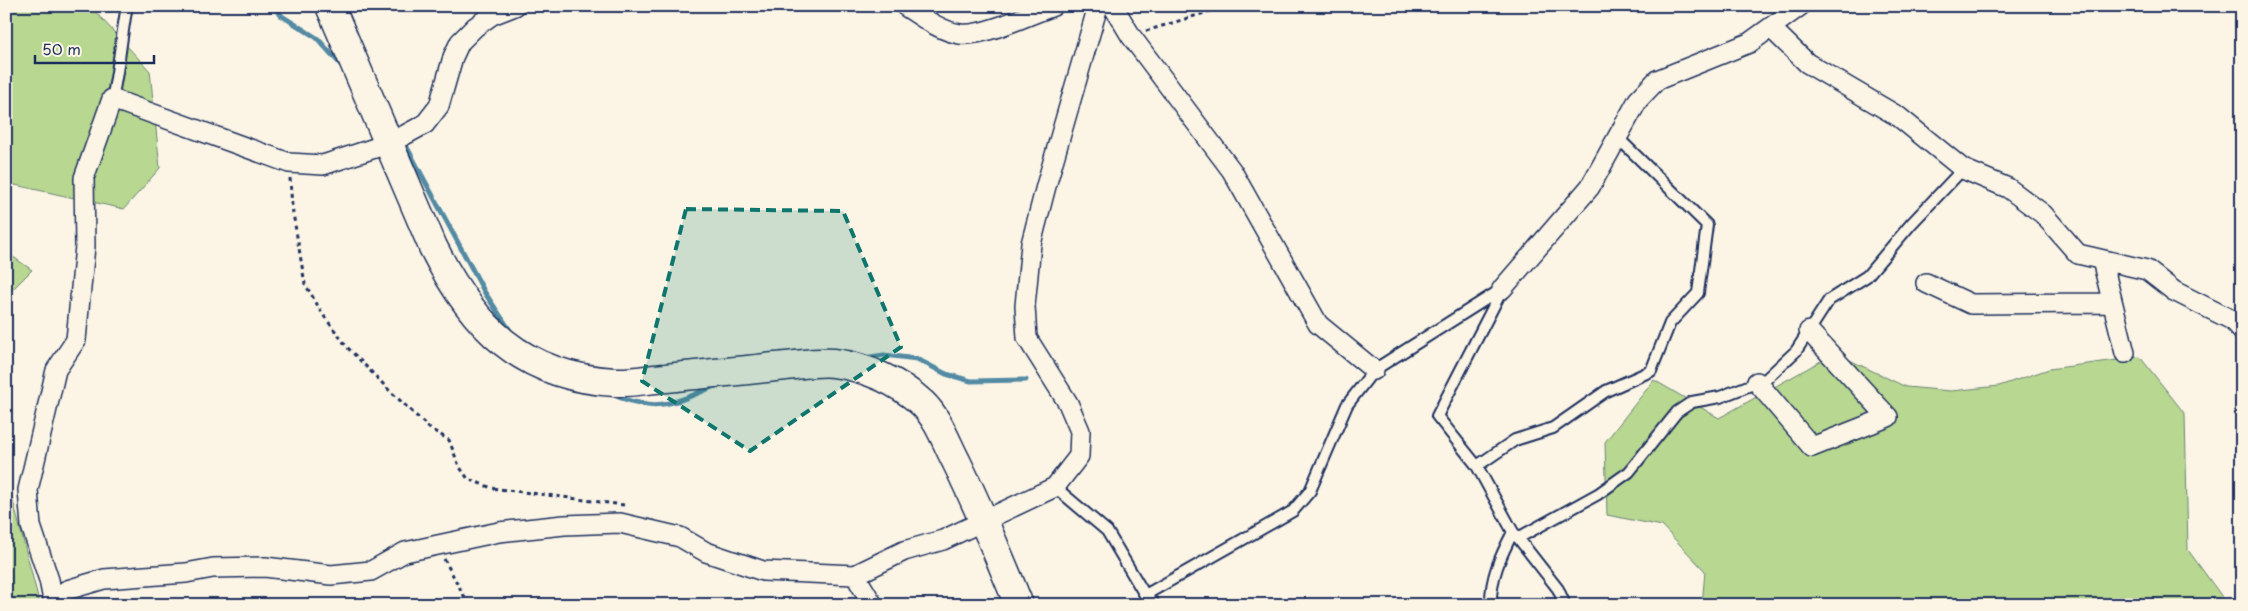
<svg xmlns="http://www.w3.org/2000/svg" width="2248" height="611" viewBox="0 0 2248 611" font-family="'Playpen Sans',sans-serif">
<style>
.green{fill:#b8d790;stroke:#6a8377}
.lines{fill:none;stroke-linecap:round;stroke-linejoin:round}
.stream{stroke:#528aa4;stroke-width:5}
.lane-casing{stroke:#1b2f5e;stroke-width:14}
.street-casing{stroke:#1b2f5e;stroke-width:22}
.secondary-casing{stroke:#1b2f5e;stroke-width:31}
.path{stroke:#1b2f5e;stroke-width:3;stroke-dasharray:4 4;stroke-linecap:butt}
.lane{stroke:#fcf5e5;stroke-width:10}
.street{stroke:#fcf5e5;stroke-width:19}
.secondary{stroke:#fcf5e5;stroke-width:28}
.marked{fill:#0f766e;fill-opacity:0.2;stroke:#0f766e;stroke-width:4;stroke-dasharray:10 6;stroke-linejoin:round}
</style>
<rect width="100%" height="100%" fill="#fcf5e5"/>
<filter id="ink" filterUnits="userSpaceOnUse"><feTurbulence type="fractalNoise" baseFrequency=".02" numOctaves="2"/><feDisplacementMap in="SourceGraphic" scale="10" xChannelSelector="R" yChannelSelector="G"/><feConvolveMatrix kernelMatrix="1 2 1 2 8 2 1 2 1" color-interpolation-filters="sRGB"/></filter>
<g filter="url(#ink)">
<path class="green" d="M6 6H90L150 71 160 168 124 209 6 183Z
M6 252 32 270 6 296Z
M1835 353 1906 387 1951 391 1999 386 2049 369 2140 357 2185 414 2188 550 2228 605H1702L1705 571 1662 526 1607 515 1605 442 1654 380 1719 418Z
M6 474 40 605H6Z"/>
<g class="lines">
<path class="stream" d="M273 6 282 16 317 38 342 66
M403 140 485 293 509 329
M864 358 884 355 917 359 946 374 971 381 1026 380
M609 393C655 414 673 404 717 385"/>
<defs>
<path id="lane" d="M112 99C119 68 121 37 127 6
M1477 466 1515 440 1553 428 1606 391 1651 371 1670 323 1698 293 1707 225 1617 137
M1055 487 1107 531 1145 595 1155 605
M1515 534 1558 589 1565 605
M1518 538 1598 494 1629 472 1677 412 1692 402 1720 397 1766 379 1796 351 1829 300 1867 276 1911 224 1963 169
M1145 595 1293 511 1310 491 1347 405 1374 370 1502 289
M1491 605C1490 578 1501 555 1513 532L1477 466 1437 416 1502 290"/>
<path id="street" d="M905 6C922 17 940 31 960 34 983 37 1030 14 1053 6
M1113 6 1131 36 1232 171 1318 324 1374 370
M1771 28 1807 63 1899 117 1963 169 2008 188 2043 214 2078 254 2147 270 2174 291 2232 320 2242 331
M2102 260 2125 353
M1926 283 1971 304 2112 303
M1502 289 1590 187 1638 100 1657 80 1749 43 1800 6
M1757 382 1812 447 1888 417 1809 331
M855 575 873 605
M55 603 67 590 104 579 186 573 213 568 265 567 331 575 371 571 405 552 499 532 564 525 620 523 680 537 706 552 763 571 855 575 904 551 943 540 1055 487 1079 456 1080 431 1068 403 1027 338 1025 306 1031 244 1046 186 1098 6
M54 605 49 580 31 526 28 490 56 370 76 340 85 246 84 178 112 99 289 163 323 165 390 143 425 124 439 106 453 57 460 42 475 27 492 15 515 6"/>
<path id="secondary" d="M330 6 433 247C473 327 522 377 615 382 631 383 649 379 666 378 702 374 739 371 775 367 794 366 815 361 834 363 866 367 899 382 922 403 938 418 946 442 956 461 979 508 999 556 1019 605"/>
</defs>
<use href="#lane" class="lane-casing"/>
<use href="#street" class="street-casing"/>
<use href="#secondary" class="secondary-casing"/>
<path class="path" d="M1146 31 1227 6
M290 178 292 207 305 284 324 316 347 347 389 390 429 428 449 440 459 466 468 479 492 488 624 505
M444 559 469 605"/>
<use href="#lane" class="lane"/>
<use href="#street" class="street"/>
<use href="#secondary" class="secondary"/>
</g>
</g>
<path class="marked" d="M686 209 843 211 901 347 750 451 642 381Z"/>
<rect width="2248" height="611" fill="none" stroke="#fcf5e5" stroke-width="25"/>
<rect x="12" y="12" width="2223" height="586" fill="none" stroke="#1b2f5e" stroke-width="2" filter="url(#ink)"/>
<path d="M35 55v8h119v-8" fill="none" stroke="#1b2f5e" stroke-width="2.5"/>
<text x="42" y="55" font-size="15" fill="#1b2f5e" stroke="#fcf5e5" stroke-width="4" paint-order="stroke">50 m</text>
</svg>
